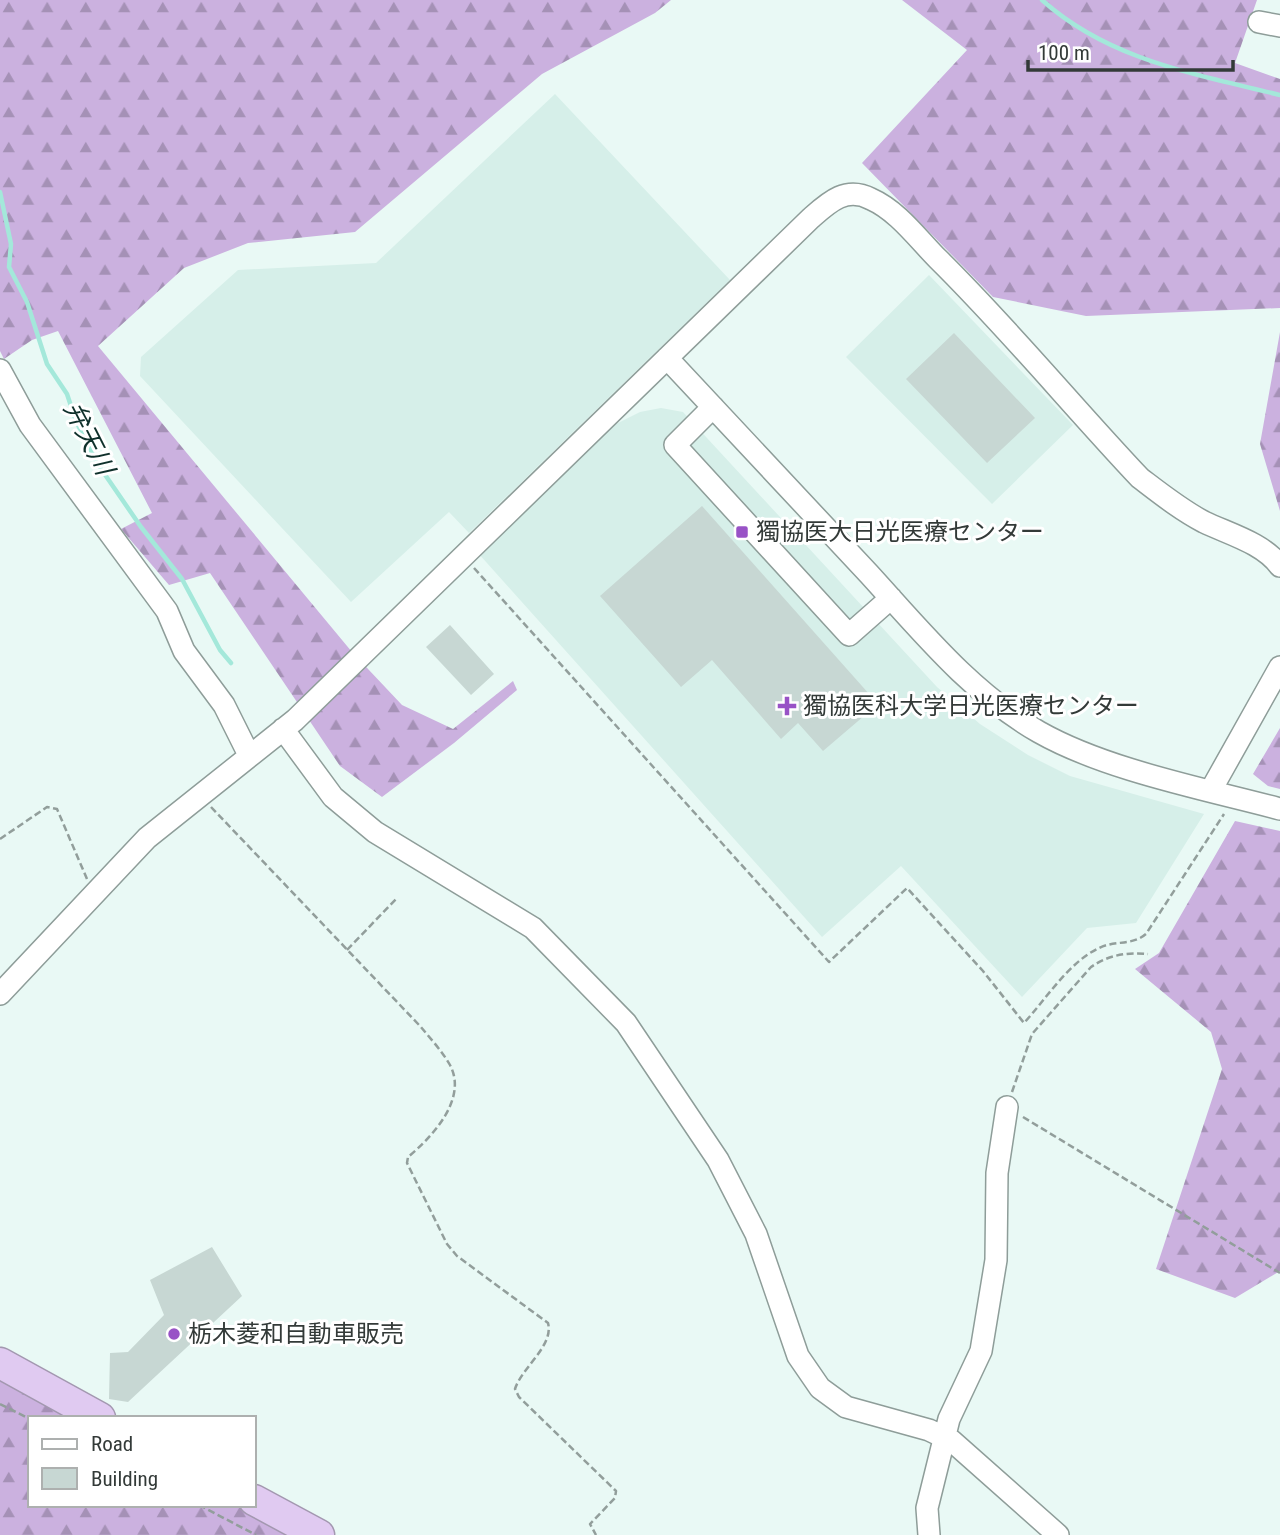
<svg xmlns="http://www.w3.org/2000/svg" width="1280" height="1535" viewBox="0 0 1280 1535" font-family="'Roboto Condensed','Noto Sans JP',sans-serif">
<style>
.built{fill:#d6efe9}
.forest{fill:url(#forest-firs)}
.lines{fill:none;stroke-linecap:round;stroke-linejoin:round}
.stream{stroke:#a4e8da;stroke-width:4.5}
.building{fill:#c7d7d3}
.minor-casing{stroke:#8e9d99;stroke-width:24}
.highway-casing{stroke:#a398b0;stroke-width:33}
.path{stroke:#929e9b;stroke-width:2.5;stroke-dasharray:7 3.5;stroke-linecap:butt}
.minor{stroke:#fff;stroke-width:21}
.highway{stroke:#e0caf1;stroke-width:30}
.poi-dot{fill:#9852c6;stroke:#fff;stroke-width:2.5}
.labels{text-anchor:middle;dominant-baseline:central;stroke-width:6;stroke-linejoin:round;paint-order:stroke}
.poi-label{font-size:24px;fill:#333a38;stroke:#fff;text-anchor:start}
.water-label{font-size:26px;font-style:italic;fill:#0f302b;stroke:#fff}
</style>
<defs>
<pattern id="forest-firs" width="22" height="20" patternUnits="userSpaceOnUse" patternTransform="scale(1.75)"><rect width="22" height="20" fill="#cbb1df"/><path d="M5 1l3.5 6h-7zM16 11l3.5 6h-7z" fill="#a591b6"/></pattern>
</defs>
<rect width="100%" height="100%" fill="#e9f9f5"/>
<path class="built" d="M555 94 730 280 469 533 449 512 351 602 140 376 141 357 238 270 376 263Z
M929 275 1073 425 992 504 846 357Z
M661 408 683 412 937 687 980 724 1028 755 1070 776 1204 814 1136 923 1087 928 1022 997 901 866 822 937 478 553 608 428 640 412Z"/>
<path class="forest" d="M0 0H671L655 13 542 74 355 232 248 243 184 268 98 346 352 652 402 705 453 729 513 681 517 690 454 743 382 797 340 766 210 573 169 585 121 529 152 513 58 331 32 340 4 359 0 351Z
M902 0H1257L1235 63 1280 79V308L1086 316 993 297 862 163 967 50Z
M1280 332V511L1260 444Z
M1280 728V789L1268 786 1253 774Z
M1235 821 1280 831V1271L1235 1298 1156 1269 1222 1069 1211 1032 1135 969 1159 953Z
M0 1380 76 1418H30V1505H242L297 1535H0Z"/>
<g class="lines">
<path class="stream" d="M1042 0C1109 60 1195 74 1280 95
M0 192 11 244 9 267 27 302 47 364 67 394 76 421 97 463 141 527 182 579 220 650 231 663"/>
</g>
<path class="building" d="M954 333 1035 418 987 463 906 379Z
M702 506 878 704 823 751 798 723 781 739 712 660 681 687 600 596Z
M450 625 494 674 471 695 426 647Z
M212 1247 242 1296 128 1402 109 1399 110 1353 128 1352 164 1315 150 1280Z"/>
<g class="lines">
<defs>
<path id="minor" d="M1259 22 1280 26
M667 358C734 430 801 502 869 574 921 631 971 693 1039 732 1106 770 1205 789 1280 809
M0 370 30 425 167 611 184 651 224 705 249 755
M713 407 675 445 849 635 891 598
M283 729 333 797 375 832 533 928 626 1023 718 1160 756 1234 798 1356 820 1388 846 1407 929 1430 952 1441 1058 1535
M1211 790 1280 667
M0 994 147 838 295 720 811 218C829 202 846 186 871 199 898 211 918 239 938 259 1009 329 1072 406 1140 478 1161 494 1181 510 1204 522 1229 534 1263 543 1280 566
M929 1535 927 1508 949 1419 981 1351 996 1260 997 1173 1007 1107"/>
<path id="highway" d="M0 1363 100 1418
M254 1500 319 1535"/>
</defs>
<use href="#minor" class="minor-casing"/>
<use href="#highway" class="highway-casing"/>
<path class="path" d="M474 568 829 962 907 888 983 971 1024 1023C1046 999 1069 962 1099 948 1115 940 1132 946 1146 934L1224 814
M211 807 420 1026C430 1038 442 1051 450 1065 468 1099 432 1137 408 1157L407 1163 447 1244 457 1256 548 1323C554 1346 522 1367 515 1389L519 1397 616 1491 615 1498 590 1524 596 1535
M0 839 47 807 57 809 87 879
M347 950 396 899
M1012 1092 1032 1034 1091 967C1108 955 1127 952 1148 954
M1023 1117 1280 1273
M0 1404 30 1419
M199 1505 256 1535"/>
<use href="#minor" class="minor"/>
<use href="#highway" class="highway"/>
</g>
<g class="poi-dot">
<rect x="735" y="525" width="14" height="14" rx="3.5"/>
<path d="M783.5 695.5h7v7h7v7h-7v7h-7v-7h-7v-7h7z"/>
<circle cx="174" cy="1334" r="7"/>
</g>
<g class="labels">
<g class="poi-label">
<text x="756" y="532">獨協医大日光医療センター</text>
<text x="803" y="706">獨協医科大学日光医療センター</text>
<text x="188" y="1334">栃木菱和自動車販売</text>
</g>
<g class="water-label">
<text transform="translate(89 438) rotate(63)">弁天川</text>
</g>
</g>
<rect x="28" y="1416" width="228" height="91" fill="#ffffff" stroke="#adb0af" stroke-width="2"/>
<rect x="42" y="1439" width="35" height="10" fill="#ffffff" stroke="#adb0af" stroke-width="2"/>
<text x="91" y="1451" font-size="21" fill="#333a38">Road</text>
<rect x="42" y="1468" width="35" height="21" fill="#c7d7d3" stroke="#adb0af" stroke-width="2"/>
<text x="91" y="1486" font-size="21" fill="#333a38">Building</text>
<path d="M1028 60v10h205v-10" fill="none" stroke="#333a38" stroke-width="3.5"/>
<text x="1038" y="60" font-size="21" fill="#333a38" stroke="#ffffff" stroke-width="5" paint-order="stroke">100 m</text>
</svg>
